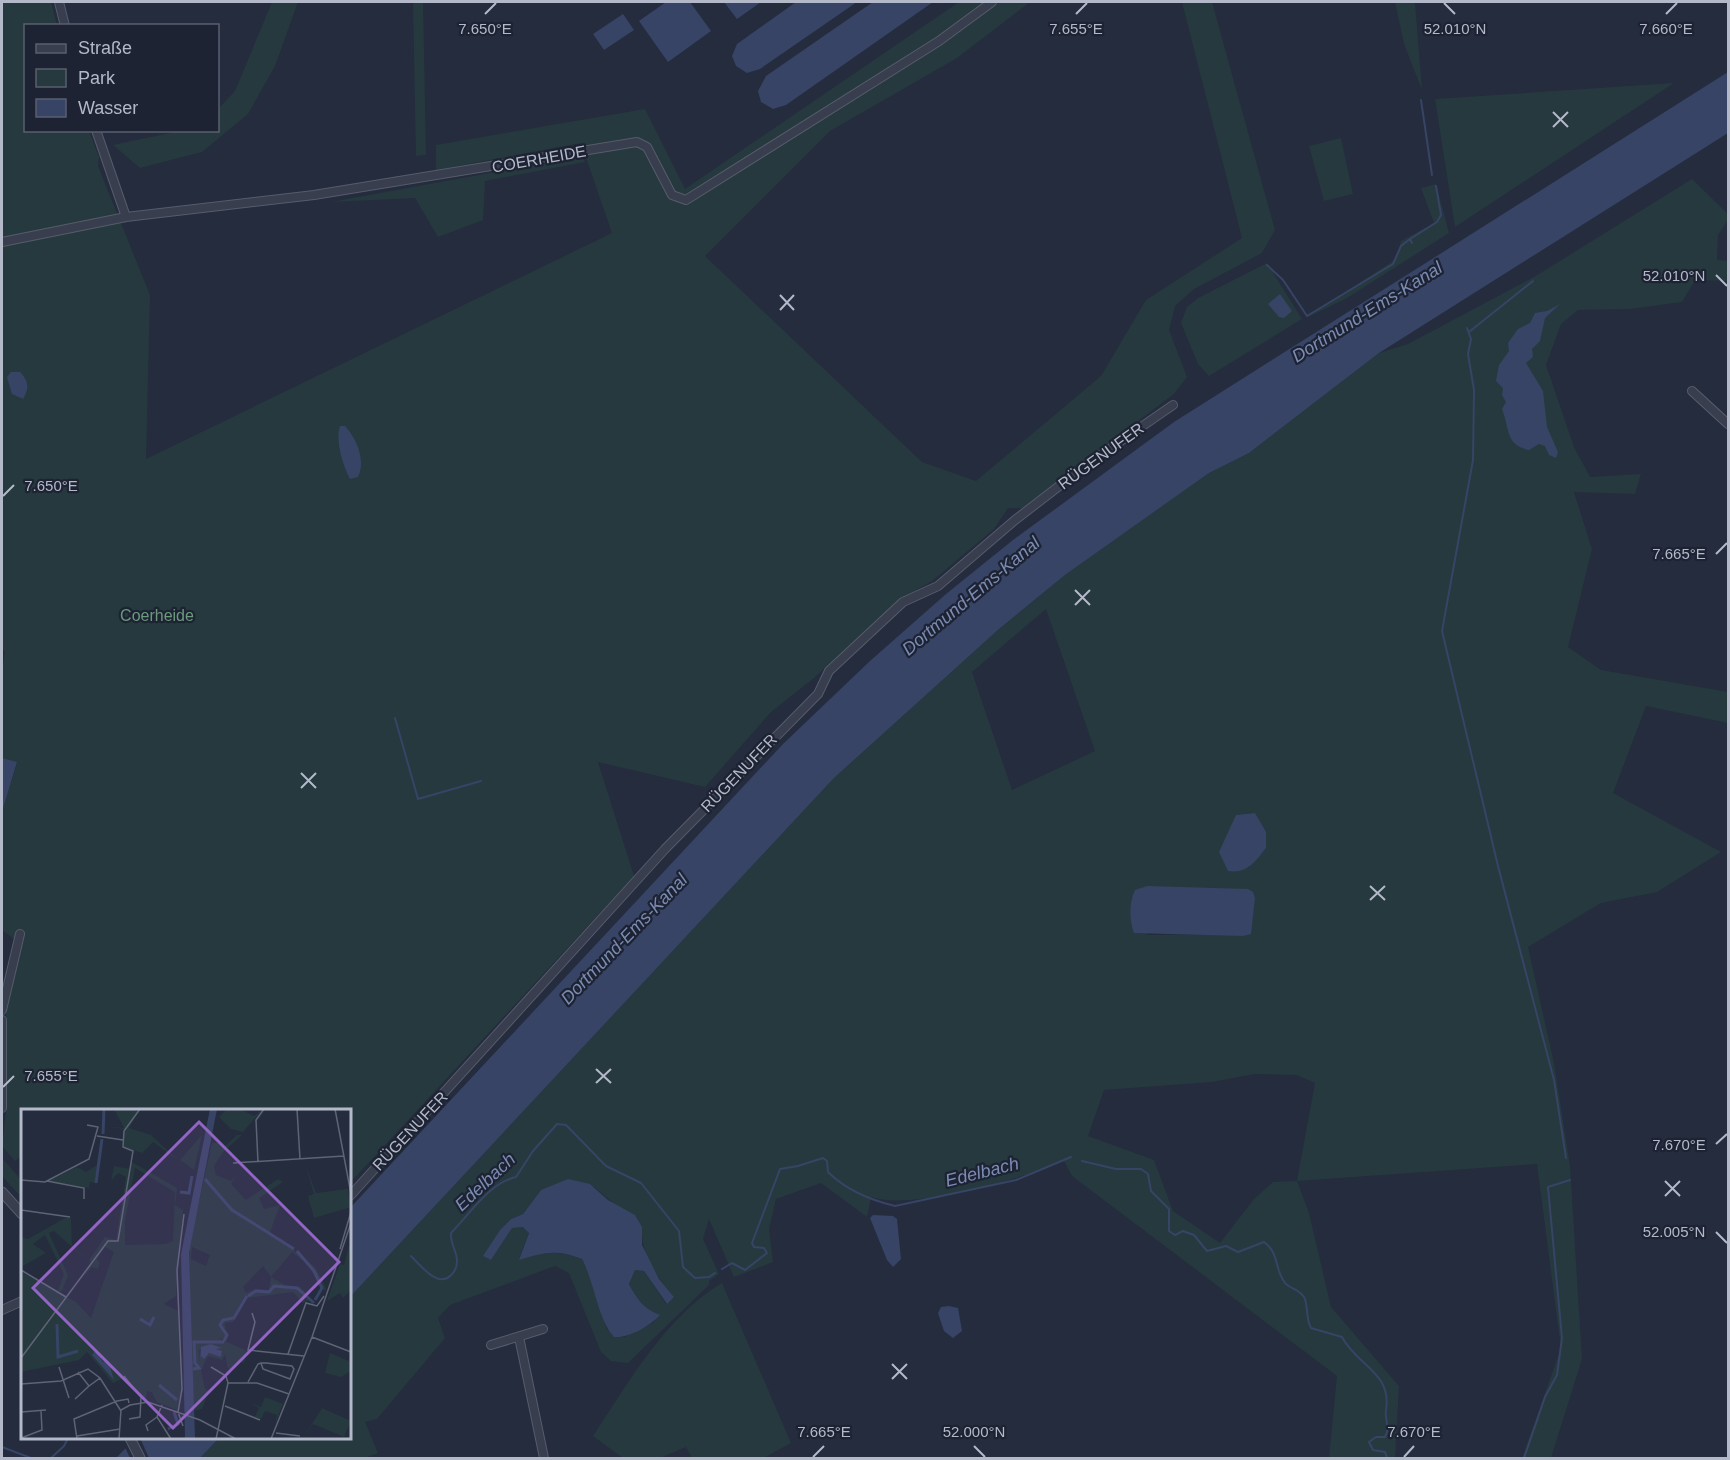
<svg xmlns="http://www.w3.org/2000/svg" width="1730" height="1460" viewBox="0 0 1730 1460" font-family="Arial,sans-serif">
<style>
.green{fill:#26393f;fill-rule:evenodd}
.water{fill:#374465}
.pier{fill:#242c3e}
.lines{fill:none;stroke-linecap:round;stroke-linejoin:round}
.stream{stroke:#374465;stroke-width:2}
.minor-casing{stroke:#565c6c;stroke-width:10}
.tertiary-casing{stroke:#565c6c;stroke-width:11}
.minor{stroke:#383e4e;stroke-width:8}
.tertiary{stroke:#383e4e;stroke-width:9}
.ticks{fill:none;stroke:#b4b9c9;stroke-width:2}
.labels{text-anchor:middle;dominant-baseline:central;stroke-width:4.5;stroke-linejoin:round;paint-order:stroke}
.street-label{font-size:16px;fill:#b4b9c9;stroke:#1d2333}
.park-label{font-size:16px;fill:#6b9b7c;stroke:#1d2333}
.water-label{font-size:18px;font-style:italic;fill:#7b8bb2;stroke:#1d2333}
.inset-river{fill:none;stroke:#374465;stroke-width:3}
.inset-road{fill:none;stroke:#5e6476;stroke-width:1.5}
.view{fill:#9264c3;fill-opacity:0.15;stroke:#9264c3;stroke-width:3}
.inset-edge{fill:none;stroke:#b4b9c9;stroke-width:3}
.ticks-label{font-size:15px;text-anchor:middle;fill:#b4b9c9;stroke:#1d2333;stroke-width:4.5;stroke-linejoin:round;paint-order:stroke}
</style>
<rect width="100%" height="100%" fill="#242c3e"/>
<path class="green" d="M2 2H51L57 25 26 26V130L89 131 99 157 98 166 150 295 146 459 612 233 581 143 436 170V145L645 109 685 189 959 2H1030L957 58 830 131 705 256 922 462 976 481 1101 376 1146 300 1242 238 1182 2H1212L1275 230 1262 253 1194 289 1175 306 1169 330 1187 377 1174 394 1022 508H1008L994 529 932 581 899 600 814 678 771 712 705 787 598 762 634 876 350 1183V1110H22V1155L15 1161 2 1146 7 1102 6 1013 21 944 2 930V812L17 763 2 758V672L5 651 2 650Z
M272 2H298L275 66 248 114 202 152 140 168 113 145 180 131 218 130V109L235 91Z
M413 2H423L426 155 416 156Z
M1395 2H1415L1422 90 1404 44Z
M1674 83 1455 227 1435 99Z
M1341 138 1353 194 1324 201 1309 146Z
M582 156 585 162 485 181 483 220 438 237 415 198 331 202Z
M1692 179 1728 214V220L1718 235 1717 260 1728 261V281L1695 280 1682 302 1630 309 1578 310 1561 324 1546 365 1574 447 1590 477 1641 474 1635 494 1574 492 1592 549 1568 647 1601 670 1728 692V723L1646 706 1613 793 1721 852 1657 892 1601 903 1528 947 1554 1063 1570 1166 1582 1359 1551 1458H1522L1561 1348 1537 1164 1297 1181 1309 1213 1331 1307 1399 1386 1395 1458H1329L1337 1376 1072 1176 1064 1161C1024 1178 912 1211 871 1197L867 1217 821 1183 776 1199 769 1229 773 1262 734 1277 709 1219 703 1239 719 1274 709 1281V1285L628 1363 611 1361 601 1352 569 1273 555 1266 450 1305 438 1318 445 1338 377 1419 365 1422 378 1453 365 1458H200L219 1438H350V1297L834 778 999 629 1065 575 1209 473 1249 453 1379 353 1408 344 1534 277ZM1046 609 1095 751 1012 790 972 672ZM1255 813 1266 848 1248 868 1236 815ZM1255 898 1250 934 1145 935ZM1254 1074 1297 1075 1315 1083 1297 1181 1273 1182 1254 1199 1220 1243 1173 1211 1154 1160 1088 1136 1104 1090 1212 1082ZM594 1187 642 1227C640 1254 658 1278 674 1297L666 1304 644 1271 635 1270 629 1284C637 1298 644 1309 659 1315L653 1323 624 1337 607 1329 589 1273 582 1259C558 1250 543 1252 519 1259L529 1232 523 1227 512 1228 491 1260 484 1256 500 1230 511 1219 523 1214 541 1190Z
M1436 184 1449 233 1347 298 1304 319 1396 259 1401 241 1434 223 1421 188Z
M1267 263 1302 319 1209 376 1198 364 1181 323 1187 307 1198 298Z
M2 1158 22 1181V1198L2 1176Z
M722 1283 791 1443 764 1458H692L686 1447 660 1458H623L593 1436C629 1382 665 1317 722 1283Z"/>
<path class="water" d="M666 2H690L711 31 668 62 639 21Z
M724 2H761L737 19Z
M796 2H857L760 69 747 73 736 66 732 56 737 44Z
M873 2H933L786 105 773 109 761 102 758 91 766 76Z
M623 14 634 30 604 50 593 34Z
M1728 72V133L1379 353 1249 453 1209 473 1065 575 999 629 834 778 350 1297V1208L783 744 870 661 946 594 1013 540 1174 422Z
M1280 294 1292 311 1284 318 1279 317 1268 304Z
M1560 304 1545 318 1540 341 1532 349 1533 357 1526 363 1543 391 1547 427 1558 452 1556 458 1549 455 1545 446 1539 444 1529 450C1505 445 1510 429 1502 409L1506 402 1502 395 1503 388 1496 381 1499 365 1509 351 1508 343 1518 329 1530 323 1535 313 1547 311Z
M11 372H20C28 380 30 388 23 399L12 394 7 377Z
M340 426H345C357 439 366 461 358 477L350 479C343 466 335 440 340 426Z
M2 758 17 762 2 812Z
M1255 813 1266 832V848C1255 862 1247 874 1228 871L1219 852 1236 815Z
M1147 886 1248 889 1253 892 1255 898 1251 934 1243 936 1134 933C1129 920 1129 902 1135 890Z
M568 1179 590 1184 608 1200 635 1215 642 1227V1245L659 1279 674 1297 667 1304 644 1271 635 1270 629 1284C637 1299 644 1309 660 1315 650 1326 630 1338 614 1337 598 1320 594 1281 582 1259 556 1249 545 1252 519 1260L529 1233 523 1227 512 1228 491 1260 483 1256 500 1230 511 1219 523 1214 541 1190Z
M873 1215 893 1216 897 1219 901 1259 893 1267 887 1260 870 1218Z
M949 1306 958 1308 962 1331 953 1338 944 1331 938 1313 941 1307Z
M136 1438H219L200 1458H116Z"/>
<path class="pier" d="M132 1438H140L149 1458H130L124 1445Z"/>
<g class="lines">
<path class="stream" d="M1421 100 1432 175
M1410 239 1437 222 1441 215 1436 186
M1267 265 1283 280 1307 316 1393 264 1401 246 1410 239 1412 243
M1467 328 1471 339 1468 354 1474 390 1473 460 1442 631 1498 866 1554 1080 1566 1158
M1469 332 1533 281
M395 718 418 799 481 781
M1082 1161 1116 1169H1141L1148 1174 1151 1191 1169 1209V1231L1175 1235 1183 1231 1194 1235 1207 1251 1226 1246 1238 1252 1264 1242C1280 1253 1274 1271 1286 1284 1293 1290 1301 1290 1305 1299 1308 1309 1306 1319 1311 1328L1342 1337C1357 1366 1392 1372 1386 1410 1384 1420 1391 1426 1385 1437H1376L1369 1442 1373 1450 1385 1452 1387 1458
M411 1256C420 1265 439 1290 452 1274 455 1271 457 1266 457 1261 457 1251 450 1244 451 1233 470 1214 489 1183 516 1177L533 1151 557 1124 566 1125 606 1166 641 1183 679 1231 683 1267 695 1278 709 1277 715 1273
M722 1269 732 1263 745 1270 767 1253 764 1248 754 1247 752 1243 780 1169 798 1166 823 1158 827 1161 828 1172C847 1191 870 1200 895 1206L1016 1180 1071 1157
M2 1447 31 1458
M51 1458 64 1446 68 1438
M1524 1458 1545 1397 1557 1375 1562 1338 1548 1187 1570 1180"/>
<defs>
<path id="minor" d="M59 2 65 26
M96 130 126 217
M2 242 126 217 314 195 637 142 647 147 672 195 686 200 939 41 992 2
M1692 391 1728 424
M2 1010 20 934
M2 1020V1108
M350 1196 665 849 818 694 829 671 903 602 938 586 1015 520 1089 463 1173 405
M2 1310 22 1301
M519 1337 544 1458
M491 1345 543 1329"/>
<path id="tertiary" d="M2 1192 22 1214
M130 1438 140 1458"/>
</defs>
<use href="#minor" class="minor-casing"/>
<use href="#tertiary" class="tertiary-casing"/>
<use href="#minor" class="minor"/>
<use href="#tertiary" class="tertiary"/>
</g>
<path class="ticks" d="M1444 3 1455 14M485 14 496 3M1076 14 1087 3M1666 14 1677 3M1553 112 1568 127M1553 127 1568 112M1716 275 1727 286M780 295 794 310M780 310 794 295M3 496 14 485M1716 554 1727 543M1075 590 1090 605M1075 605 1090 590M301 773 316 788M301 788 316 773M1370 886 1385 900M1370 900 1385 886M596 1069 611 1083M596 1083 611 1069M3 1087 14 1076M1716 1144 1727 1134M1665 1181 1680 1196M1665 1196 1680 1181M1716 1232 1727 1243M892 1364 907 1379M892 1379 907 1364M974 1446 985 1457M813 1457 824 1446M1404 1457 1414 1446"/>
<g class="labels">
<g class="street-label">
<text transform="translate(539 159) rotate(-10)">COERHEIDE</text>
<text transform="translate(1101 456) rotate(-36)">RÜGENUFER</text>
<text transform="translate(739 773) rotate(-46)">RÜGENUFER</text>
<text transform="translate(410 1131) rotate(-47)">RÜGENUFER</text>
</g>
<g class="park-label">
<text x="157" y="615">Coerheide</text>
</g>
<g class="water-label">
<text transform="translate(1367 312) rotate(-32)">Dortmund-Ems-Kanal</text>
<text transform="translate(971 596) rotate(-40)">Dortmund-Ems-Kanal</text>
<text transform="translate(624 939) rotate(-46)">Dortmund-Ems-Kanal</text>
<text transform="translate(982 1172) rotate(-14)">Edelbach</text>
<text transform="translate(485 1182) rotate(-43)">Edelbach</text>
</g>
</g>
<g transform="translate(21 1109)">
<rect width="330" height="330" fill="#242c3e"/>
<path d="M93 0H119L108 19 130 26 157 51 132 33 121 44 103 38V20L83 17 103 19ZM206 0H219L233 7 242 0 222 23 210 20 198 8ZM181 26 173 61 159 51ZM216 26H221L202 43 193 57 195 66 210 72 215 67 210 75 225 91 257 70 262 73 238 89 243 100 259 96 249 123 294 158 305 179 304 183 291 159 271 143 250 168 265 177 279 178 290 190 282 194 272 183 225 189 212 213 204 214 205 231 197 229 226 242 223 254 217 252 214 259 207 260 204 245 201 251 187 247 180 261 184 280 188 282 181 300 171 302 167 174 169 132 191 34H199L202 39ZM171 138 189 146 185 157 170 150ZM242 157 250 168 248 181 234 180 225 184 222 178ZM190 235 201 239 195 240 201 242 200 247 188 244 182 249 180 247 179 253 178 241ZM111 53 156 79 154 96 162 101 155 187 143 195 157 202 160 281 156 301 136 293 131 283 126 282 125 289H121L104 268 92 274 66 243 58 251 0 263V163L55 193 70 209 93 143 84 138 76 150 79 154 77 160 71 158 63 167 70 154 68 151 84 128 95 131 105 68 97 64 90 72 93 57 109 60ZM114 59 154 83 152 132 145 135 104 136V112ZM284 55 295 84 327 80 330 98 293 109 287 87 293 85ZM76 56 74 74 69 73 68 79 28 72 56 58 65 63ZM44 109H50L51 137 68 153 33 122 28 124 47 166 41 182H37L43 165 24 126 12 135 25 144 0 158V128L7 130ZM330 128V181L322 189 319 184 306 192 319 155 323 156ZM309 244 330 253V262L320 268 304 264ZM244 288 262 295 254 315 256 306 244 302 240 310 234 308 238 299 230 294 240 298ZM301 299 330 312 323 328 292 315 282 329Z" fill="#26393f" fill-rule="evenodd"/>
<path d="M189 0H196L168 144 174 329 164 330 160 145ZM190 235 201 239 195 240 201 242 200 248 188 244 183 250 180 247 179 253 180 238ZM75 241 82 253 87 251 93 271 71 246Z" fill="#374465"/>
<path class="inset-river" d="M82 25 83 0M184 70 211 101 273 140M75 74 81 30M159 83 168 84 171 67M276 142 293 162 301 179 294 191M227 187 235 182 248 183 253 177 276 179 293 194M119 210 129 216 133 208M36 215 37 248 57 242M203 232 206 226 199 216 202 211 213 209 226 187M172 260 178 259 174 254 173 233H203M138 276 156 291M147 320 157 315 153 303"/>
<path class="inset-road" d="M276 0 279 50M314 0 330 85M76 27 102 31M237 53 235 11 243 0M212 54 323 47M0 71 24 73 68 50 77 18 66 16M26 72 63 79V90M0 101 49 108M319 140 330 103M0 161 45 188M231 204 234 213 227 241 283 247M291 228 330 243M267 245 285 194 296 197 303 187M0 249 87 132H97L112 42 102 38 103 22 119 0M38 258 48 289M190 258 205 267 207 274 195 330M57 263 68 277 79 269M103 267 120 288 119 308 108 310M227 273 237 255 240 254H245L271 257 273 260 269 270 242 260 240 254M207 274H236L268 285M0 275 40 272 67 260 79 269 100 302M54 290 68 277M141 296 136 308 150 330M204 297 239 311M0 303 25 301M162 317 157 303 161 280 156 161 163 105M127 322 125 316 136 308M255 324 279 327M56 327 99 320M0 329 21 321 20 302M56 330 53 310 96 292 107 290 108 294M98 330 100 301 109 296 127 293 179 311 215 330M250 330 291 228 330 114"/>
<path class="view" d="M178 13 318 153 152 319 12 179Z"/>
<rect width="330" height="330" class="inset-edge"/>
</g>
<g class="ticks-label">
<text x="485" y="34">7.650°E</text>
<text x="1076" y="34">7.655°E</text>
<text x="1455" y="34">52.010°N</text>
<text x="1666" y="34">7.660°E</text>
<text x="1674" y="281">52.010°N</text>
<text x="51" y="491">7.650°E</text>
<text x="1679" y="559">7.665°E</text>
<text x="51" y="1081">7.655°E</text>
<text x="1679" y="1150">7.670°E</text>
<text x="1674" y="1237">52.005°N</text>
<text x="824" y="1437">7.665°E</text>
<text x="974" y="1437">52.000°N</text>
<text x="1414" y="1437">7.670°E</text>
</g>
<rect width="1730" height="1460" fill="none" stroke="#b4b9c9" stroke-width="6"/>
<rect x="24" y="24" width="195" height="108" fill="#1d2333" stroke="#595f6f" stroke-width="1.5"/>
<rect x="36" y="44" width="30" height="9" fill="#383e4e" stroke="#595f6f" stroke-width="1.5"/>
<text x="78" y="54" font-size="18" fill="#b4b9c9">Straße</text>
<rect x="36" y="69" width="30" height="18" fill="#26393f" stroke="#595f6f" stroke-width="1.5"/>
<text x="78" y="84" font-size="18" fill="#b4b9c9">Park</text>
<rect x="36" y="99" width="30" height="18" fill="#374465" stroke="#595f6f" stroke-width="1.5"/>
<text x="78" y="114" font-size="18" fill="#b4b9c9">Wasser</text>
</svg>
